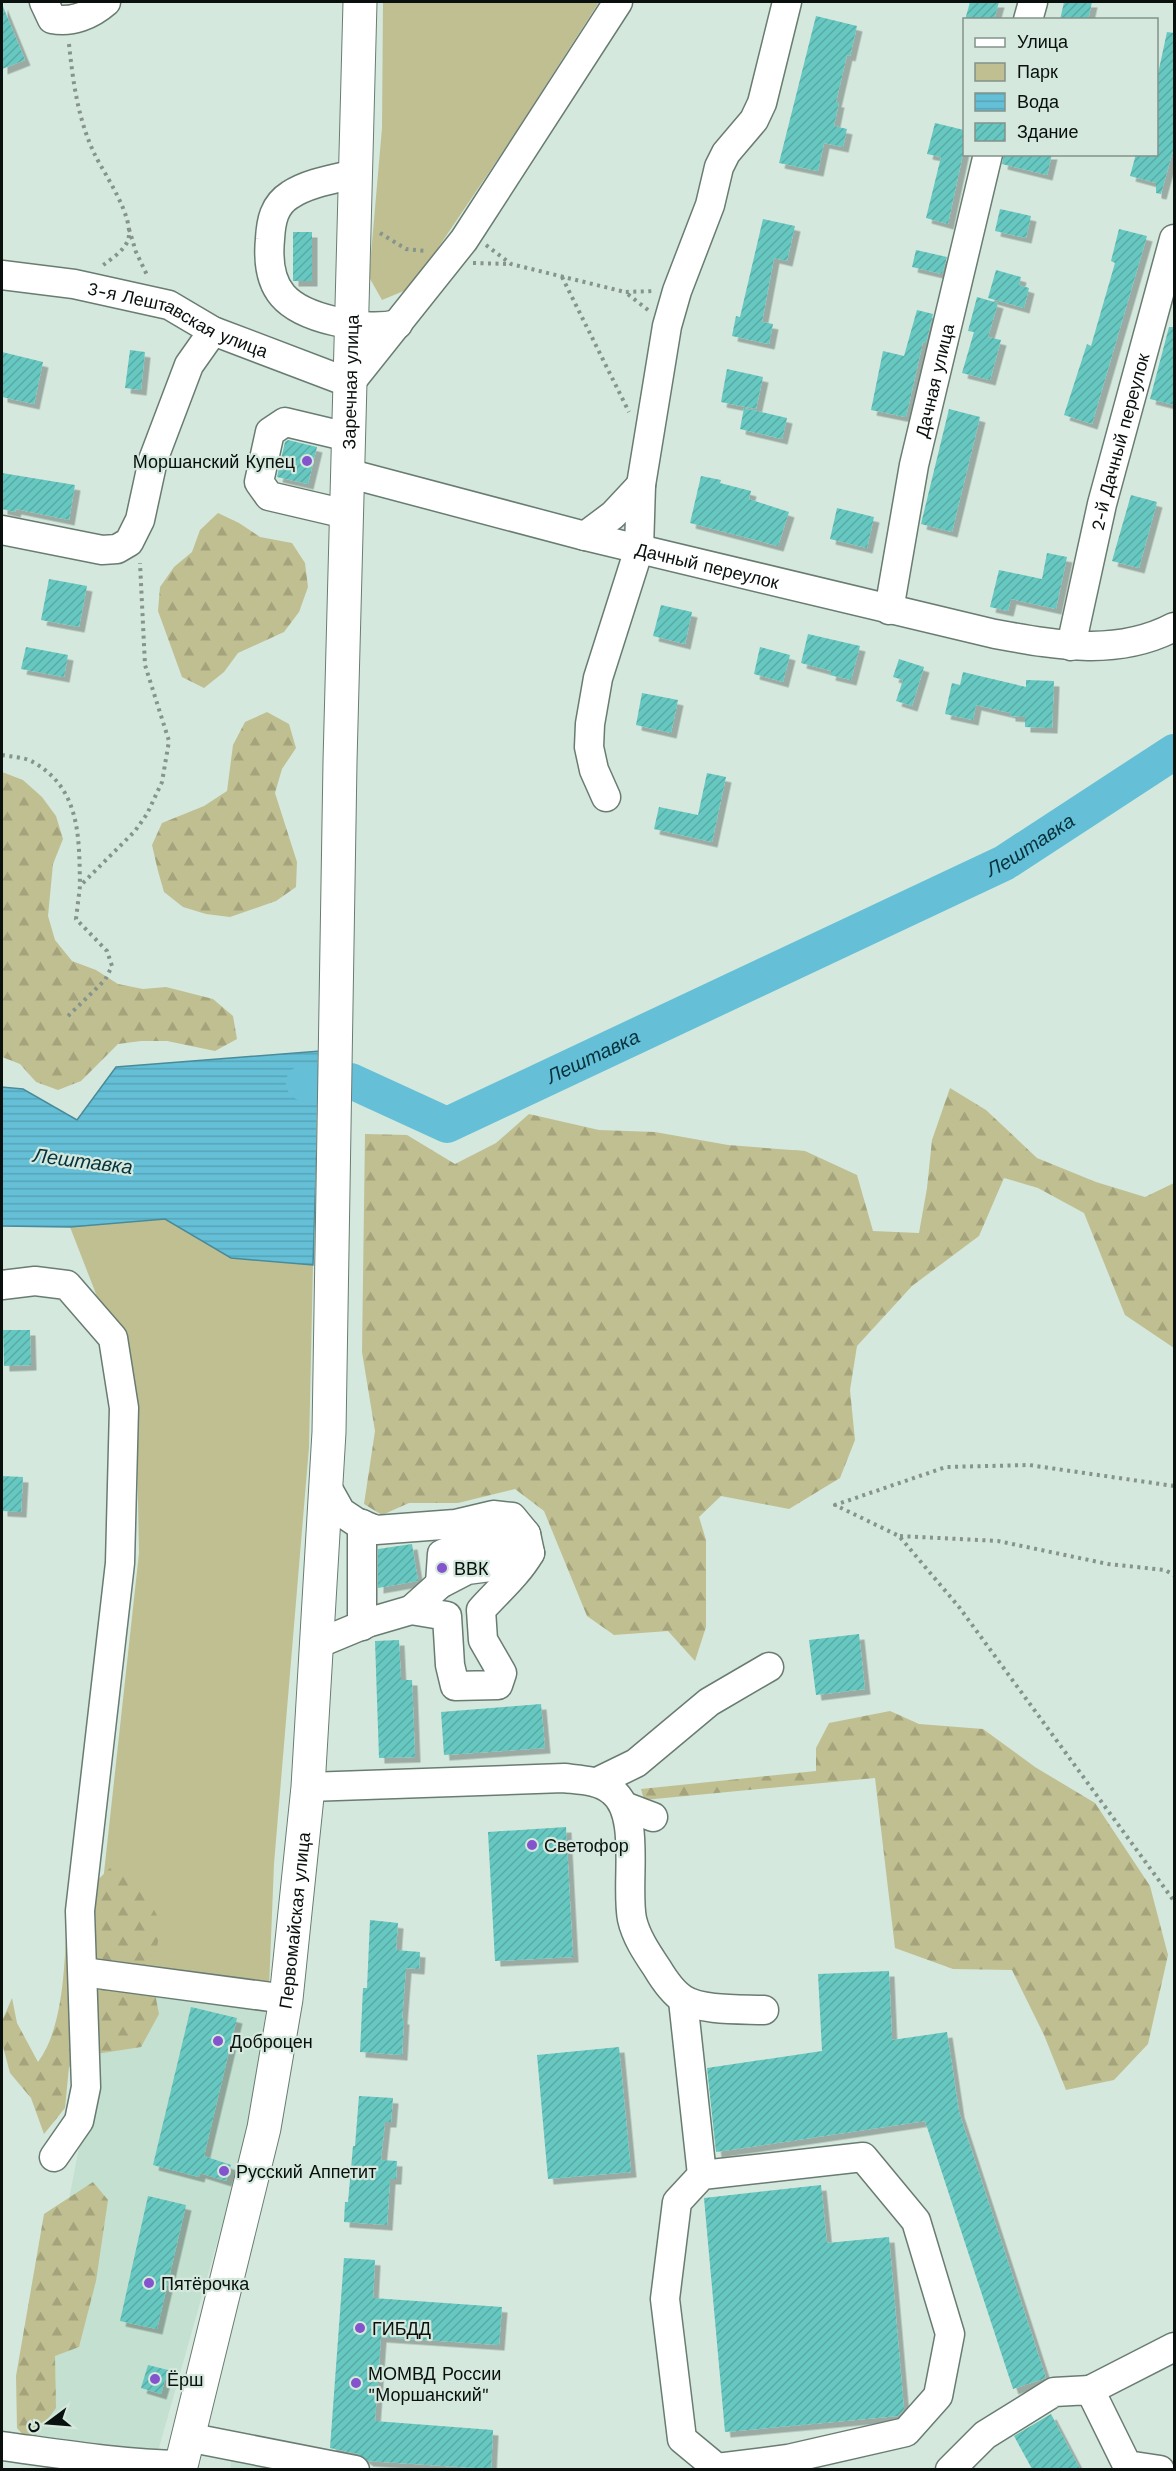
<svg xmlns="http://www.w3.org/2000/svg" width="1176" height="2471" viewBox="0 0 1176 2471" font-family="'Work Sans',sans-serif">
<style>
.built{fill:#c3e0d0}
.green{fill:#c0bf91}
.forest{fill:url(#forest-firs)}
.water{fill:url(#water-rules);stroke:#498b9a;stroke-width:1.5}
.pier{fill:#d4e8dd}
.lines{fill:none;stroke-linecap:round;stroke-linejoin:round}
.river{stroke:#65c0d7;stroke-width:36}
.building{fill:url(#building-hatch);filter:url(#shadow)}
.minor-casing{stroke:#697c72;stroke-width:31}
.major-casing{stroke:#697c72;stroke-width:35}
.path{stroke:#85948c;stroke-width:4;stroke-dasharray:3 4.5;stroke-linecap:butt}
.minor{stroke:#fff;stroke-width:28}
.major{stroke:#fff;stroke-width:33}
.poi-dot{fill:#8354cc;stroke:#d4e8dd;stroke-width:2}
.labels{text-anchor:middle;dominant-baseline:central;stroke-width:4.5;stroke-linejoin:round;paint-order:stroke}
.street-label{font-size:18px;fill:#09100d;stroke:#d4e8dd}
.poi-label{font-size:18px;fill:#09100d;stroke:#d4e8dd;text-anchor:start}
.water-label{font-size:20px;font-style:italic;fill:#05323c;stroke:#d4e8dd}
</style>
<defs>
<pattern id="forest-firs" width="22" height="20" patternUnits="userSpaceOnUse" patternTransform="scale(1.5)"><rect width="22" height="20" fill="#c0bf91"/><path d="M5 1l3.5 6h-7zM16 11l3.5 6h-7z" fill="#a4a37c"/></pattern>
<pattern id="water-rules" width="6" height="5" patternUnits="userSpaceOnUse" patternTransform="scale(1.5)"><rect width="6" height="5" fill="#65c0d7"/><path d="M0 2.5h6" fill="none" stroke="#56a4b7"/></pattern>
<pattern id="building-hatch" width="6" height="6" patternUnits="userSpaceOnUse" patternTransform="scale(1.5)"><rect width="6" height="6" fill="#66c8c1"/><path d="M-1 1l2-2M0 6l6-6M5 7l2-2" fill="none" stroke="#57aba5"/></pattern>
<filter id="shadow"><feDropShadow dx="5.5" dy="5.5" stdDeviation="0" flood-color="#0004"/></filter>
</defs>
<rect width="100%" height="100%" fill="#d4e8dd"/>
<path class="built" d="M94 1964 269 1988 250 2126 153 2469 23 2439 90 2090Z
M232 2456 344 2470H230Z"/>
<path class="green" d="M383 2H599L508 144 411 288 382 300 369 277 382 128Z
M165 1219 231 1258 313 1265 309 1447 274 1864 269 1988 94 1964 139 1553 136 1397 70 1227Z"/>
<path class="forest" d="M218 513 239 523 260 537 292 543 305 563 308 587 299 612 284 632 238 653 224 672 204 688 182 677 158 611 160 587 174 567 192 552 200 530Z
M267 712 289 724 296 748 282 769 275 793 297 862 296 887 276 901 230 917 206 914 183 907 164 892 158 871 152 845 162 823 204 806 227 791 233 745 245 722Z
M2 772 23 780 42 797 56 816 63 839 53 864 48 916 55 940 72 961 96 970 118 984 143 989 166 987 213 999 233 1016 237 1039 215 1051 167 1041H141L118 1044 81 1081 58 1090 36 1082 20 1064 2 1057Z
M950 1088 986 1110 1037 1158 1096 1182 1145 1197 1174 1183V1348L1125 1315 1084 1213 1038 1188 1004 1178 979 1236 912 1286 857 1346 850 1390 855 1440 840 1478 789 1509 721 1496 699 1517 706 1540V1627L695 1661 668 1631 614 1635 587 1616 544 1511 515 1489 458 1503H409L382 1515 364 1504 375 1431 362 1352 365 1134 407 1135 455 1164 496 1143 529 1114 599 1130 655 1132 728 1145 805 1151 857 1175 873 1231 919 1233 927 1188 932 1140Z
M890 1711 919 1724 983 1729 1035 1767 1095 1803 1150 1886 1168 1955 1148 2044 1114 2080 1066 2090 1044 2035 1012 1970 953 1969 895 1948 875 1778 644 1800 641 1789 816 1771V1748L829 1723Z
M113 1865 136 1876 161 1923 152 1978 159 2014 141 2047 96 2054 69 2067 65 2108 44 2134 31 2098 10 2073 2 2043V2021L12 1998 17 2023 38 2062C66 2024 64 1956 68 1909Z
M93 2182 108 2200 96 2281 79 2347 55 2356 56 2408 30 2443 17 2428 16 2376 44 2214Z"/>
<path class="water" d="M320 1051 313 1265 231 1258 165 1219 70 1227 2 1226V1087L23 1089 77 1120 116 1067Z"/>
<path class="pier" d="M318 1048H320L314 1268Z"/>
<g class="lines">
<path class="river" id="s1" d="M304 1083 351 1081 447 1125 1004 863 1174 752"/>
</g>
<path class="building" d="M970 2H999L994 20H965Z
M1064 2H1092L1088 20H1060Z
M2 4 25 60 2 69Z
M816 16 857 26 850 56 847 55 836 102H839L834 126 847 129 843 147 824 143 818 171 779 163Z
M1167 32 1174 33V147L1161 194 1156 193V183L1130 176 1136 154H1156V83Z
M935 123 964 130V149L948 224 926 218 941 157 927 154Z
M1004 154H1052L1047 175 1002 164Z
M1000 209 1031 216 1026 238 995 231Z
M763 219 795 226 787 261 774 258 762 322 773 324 769 344 732 336 736 316 740 317Z
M1119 229 1147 236 1092 424 1064 415 1087 344 1091 346 1115 263 1111 261Z
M293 232H312V281H293Z
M916 250 947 257 942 274 912 267Z
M996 270 1021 277 1019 285 1029 288 1024 308 988 298Z
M977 297 998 303 988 337 1001 340 990 380 962 373 974 332 968 331Z
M917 310 933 314 926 343 923 342 906 417 871 410 883 351 904 356Z
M1169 327H1174V405L1150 399Z
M130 350 145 352 141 390 125 388Z
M2 352 43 362 34 404 2 397Z
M727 369 763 377 756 409 721 402Z
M744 408 787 418 782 439 740 429Z
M949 409 980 417 952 532 921 524Z
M288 440 317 447 308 484 277 477 285 442Z
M2 473 75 485 69 520 16 509 15 512 2 509Z
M701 476 721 480 720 483 751 491 749 499 789 512 778 546 690 523Z
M1131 495 1157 502 1139 568 1112 561Z
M837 508 874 517 867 548 830 539Z
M1047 553 1067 557 1056 609 1011 599 1008 611 990 607 999 570 1042 579Z
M49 579 87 586 79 627 41 620Z
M661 605 692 612 685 644 653 636Z
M808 634 860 646 851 680 830 675 831 671 801 663Z
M26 647 68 655 64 677 21 669Z
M760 647 790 655 783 682 754 674Z
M899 659 924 667 912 706 896 701 903 680 893 677Z
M963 672 1026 687V680L1054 681 1052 728 1025 727V717L1010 716V713L976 705 973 720 945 714 952 683 960 685Z
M642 693 678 700 671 733 636 725Z
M707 773 726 777 712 842 654 829 659 807 698 815Z
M3 1330H30L31 1365 4 1366Z
M2 1476 23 1477 21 1512 2 1511Z
M412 1544 418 1581 378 1588V1549Z
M859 1634 865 1689 816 1695 809 1640Z
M399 1640 401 1680H412L415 1757 379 1758 375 1641Z
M541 1704 545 1748 444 1755 441 1712Z
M566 1827 573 1957 495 1961 488 1832Z
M370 1920 398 1923 396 1950 420 1952 419 1969 406 1968 402 2019H404L402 2055 360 2052 363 1988H367Z
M889 1971 892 2040 947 2032 959 2112 1046 2378 1013 2389 925 2121 716 2152 707 2068 822 2051 818 1974Z
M191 2007 237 2018 204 2156 231 2165 226 2181 200 2173 199 2177 153 2165Z
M619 2047 631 2172 548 2179 537 2055Z
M359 2096 393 2098 391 2122H385L381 2160 397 2161 396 2179H390L387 2225 344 2222 345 2202H348L353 2146H355Z
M821 2185 827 2243 889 2237 904 2409 898 2416 725 2432 704 2198Z
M148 2196 186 2205 157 2329 120 2321Z
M344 2258 375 2260 373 2298 502 2307 499 2345 381 2337 375 2421 493 2430 491 2469 368 2461 358 2454 330 2448Z
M148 2365 168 2370 161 2394 141 2388Z
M1051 2414 1080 2469H1032L1014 2436Z"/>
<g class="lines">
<defs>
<g id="minor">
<path d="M44 2 52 19C72 23 91 15 106 2"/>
<path d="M1028 20 1033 2"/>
<path d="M355 174C334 179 308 183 290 195 274 205 271 221 270 239 265 291 287 310 334 321 356 326 376 329 398 324"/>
<path id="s2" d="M2 275 74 284 169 305 213 331 350 383 464 240 618 2"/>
<path id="s3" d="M347 473 585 536 995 634C1056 645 1117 657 1174 627"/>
<path d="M641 485 667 326 677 291 710 205 719 167 726 153 754 120 762 103 787 2"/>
<path d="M346 514 269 496 259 482 270 432 285 422 348 437"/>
<path d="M2 530 102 550 117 549 129 542 140 520 153 460 189 365 213 331"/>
<path d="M585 536 613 515 641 485 639 549 598 678 590 724 589 747 594 770 606 797"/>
<path id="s4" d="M889 610 914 465 988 154"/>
<path id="s5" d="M1071 646 1102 504 1174 239"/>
<path d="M2 1285 35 1281 67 1285 113 1338 124 1408 120 1563 80 1911 86 2087 79 2121 54 2157"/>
<path d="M440 1584 442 1554 464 1545 526 1534"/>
<path d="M411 1610 440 1584 467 1570 490 1567 530 1553"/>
<path d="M362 1626V1524"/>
<path d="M317 1644 370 1622 411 1610 447 1616 450 1665 455 1686 498 1685 502 1673 483 1640 481 1610C498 1591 517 1575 530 1553L526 1534 512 1517 493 1515 455 1524 376 1530 356 1522 341 1512 327 1487"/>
<path d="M597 1782 636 1763 709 1702 769 1667"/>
<path d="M308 1787 564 1778C581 1780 599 1780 612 1791 642 1814 625 1884 632 1919 636 1937 647 1953 657 1968 663 1978 672 1992 683 1999 701 2011 742 2009 764 2010"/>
<path d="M624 1806 653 1817"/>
<path d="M83 1972 286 1999"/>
<path d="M683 2000 702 2175 677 2202 665 2299 682 2439 717 2468 788 2459 906 2432 938 2396 950 2334 916 2221 863 2157 702 2175"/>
<path d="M1090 2390 1174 2347"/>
<path d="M187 2437 355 2470"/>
<path d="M2 2446C61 2454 121 2464 181 2465"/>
<path d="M950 2470 985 2435 1054 2392 1090 2390 1127 2465 1160 2470"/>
</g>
<g id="major">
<path id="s6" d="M180 2470 264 2128 286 1999 308 1787 329 1432 340 762 360 2"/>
</g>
</defs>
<use href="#minor" class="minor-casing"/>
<use href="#major" class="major-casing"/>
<path class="path" d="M69 44C73 82 78 120 95 155 105 175 135 218 128 240 124 251 111 259 102 266
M129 229 136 252 147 275
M380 233 406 249 425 251
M486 245 511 264 625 292
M473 263 510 264
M562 277 629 412
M648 310 625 292 655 291
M2 755C11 757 25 757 33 762 81 789 79 838 80 886
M68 1016 105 980 112 966 107 951 76 919 80 886 135 831 147 814 162 782 169 741 145 665 140 563
M1174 1486 1029 1465 946 1467 835 1505 899 1536 959 1607 1174 1901
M900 1536 998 1541 1108 1564 1165 1570 1174 1575"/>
<use href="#minor" class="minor"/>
<use href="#major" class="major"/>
</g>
<g class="poi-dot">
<circle cx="307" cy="461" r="6"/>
<circle cx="442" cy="1568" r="6"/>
<circle cx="532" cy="1845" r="6"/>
<circle cx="218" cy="2041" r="6"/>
<circle cx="224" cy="2171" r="6"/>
<circle cx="149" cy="2283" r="6"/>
<circle cx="360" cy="2328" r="6"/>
<circle cx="155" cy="2379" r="6"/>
<circle cx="356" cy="2383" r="6"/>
</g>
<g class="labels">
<g class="street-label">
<text stroke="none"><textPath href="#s2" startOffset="183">3-я Лештавская улица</textPath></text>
<text stroke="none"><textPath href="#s4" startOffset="234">Дачная улица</textPath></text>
<text stroke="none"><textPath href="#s6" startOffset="2102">Заречная улица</textPath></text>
<text stroke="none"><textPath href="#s5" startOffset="210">2-й Дачный переулок</textPath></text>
<text stroke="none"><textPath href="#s3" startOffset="372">Дачный переулок</textPath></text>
<text stroke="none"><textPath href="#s6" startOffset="562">Первомайская улица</textPath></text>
</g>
<g class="poi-label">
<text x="295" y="461" text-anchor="end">Моршанский Купец</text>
<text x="454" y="1568">ВВК</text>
<text x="544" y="1845">Светофор</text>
<text x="230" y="2041">Доброцен</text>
<text x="236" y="2171">Русский Аппетит</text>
<text x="161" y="2283">Пятёрочка</text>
<text x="372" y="2328">ГИБДД</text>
<text x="368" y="2373">МОМВД России<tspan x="368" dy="21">"Моршанский"</tspan></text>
<text x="167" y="2379">Ёрш</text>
</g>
<g class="water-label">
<text stroke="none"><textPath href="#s1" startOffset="800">Лештавка</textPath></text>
<text stroke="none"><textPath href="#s1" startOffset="314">Лештавка</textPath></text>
<text transform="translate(83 1161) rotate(7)">Лештавка</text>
</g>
</g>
<rect width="1176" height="2471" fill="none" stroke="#09100d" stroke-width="6"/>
<rect x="963" y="18" width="195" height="138" fill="#d4e8dd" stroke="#83928a" stroke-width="1.5"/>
<rect x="975" y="38" width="30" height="9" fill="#ffffff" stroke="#83928a" stroke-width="1.5"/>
<text x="1017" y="48" font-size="18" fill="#09100d">Улица</text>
<rect x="975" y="63" width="30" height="18" fill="#c0bf91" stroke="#83928a" stroke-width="1.5"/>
<text x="1017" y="78" font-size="18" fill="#09100d">Парк</text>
<rect x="975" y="93" width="30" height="18" fill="url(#water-rules)" stroke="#83928a" stroke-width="1.5"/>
<text x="1017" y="108" font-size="18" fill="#09100d">Вода</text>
<rect x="975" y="123" width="30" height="18" fill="url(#building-hatch)" stroke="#83928a" stroke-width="1.5"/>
<text x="1017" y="138" font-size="18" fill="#09100d">Здание</text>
<g transform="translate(48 2423) rotate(254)" stroke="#d4e8dd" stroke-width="4.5" paint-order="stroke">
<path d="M0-4.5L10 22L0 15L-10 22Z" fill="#09100d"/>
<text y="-9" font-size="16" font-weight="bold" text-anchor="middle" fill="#09100d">С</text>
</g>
</svg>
